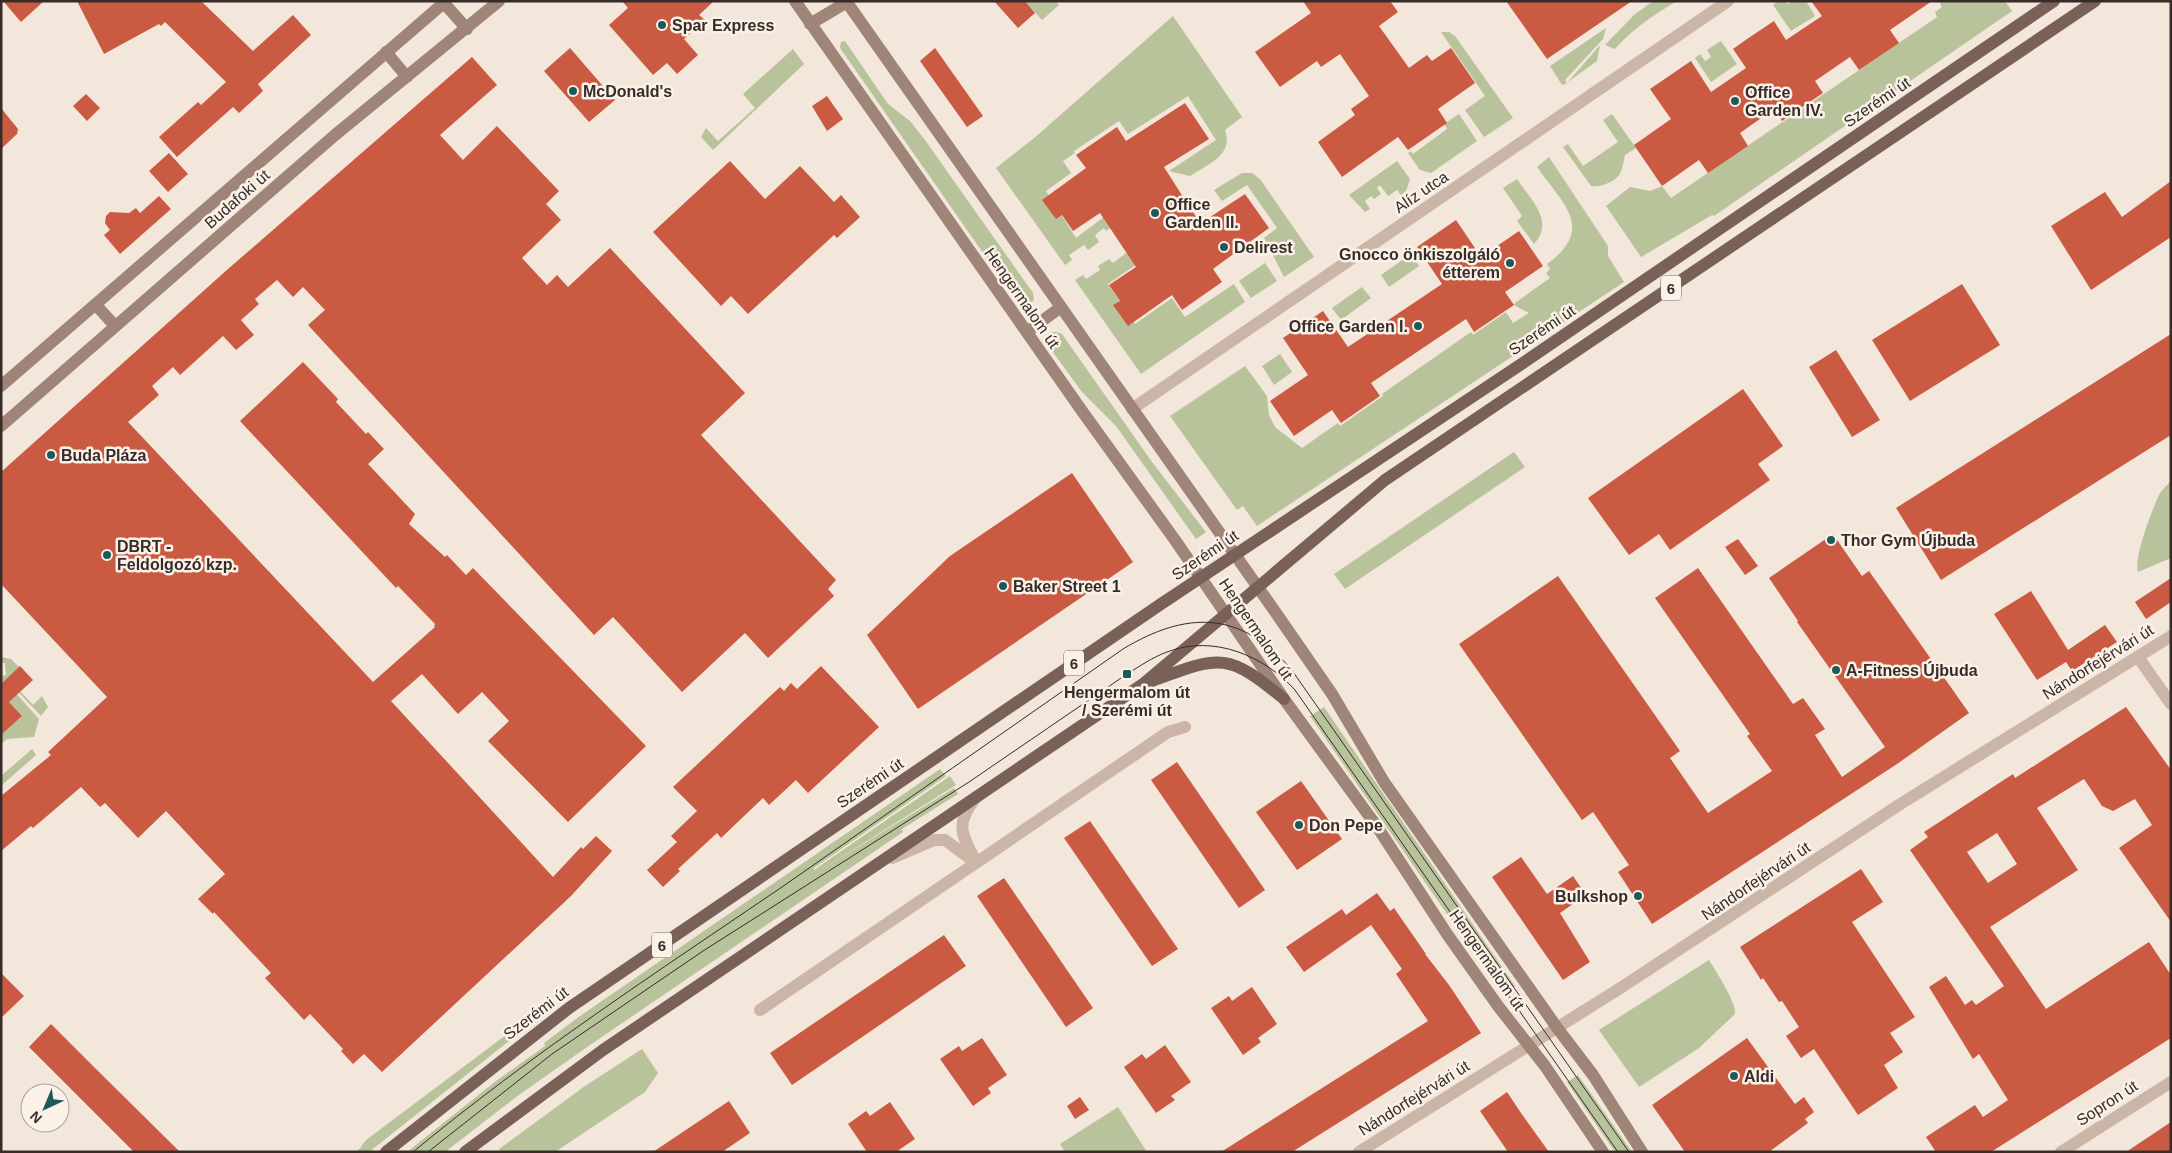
<svg xmlns="http://www.w3.org/2000/svg" width="2172" height="1153" viewBox="0 0 2172 1153" font-family="Arial,sans-serif">
<style>
.green{fill:#b8c29b}
.building{fill:#ca5b42;fill-rule:evenodd}
.lines{fill:none;stroke-linecap:round;stroke-linejoin:round}
.minor{stroke:#cbb5a7;stroke-width:12}
.secondary{stroke:#9f8478;stroke-width:12}
.primary{stroke:#7a6158;stroke-width:12}
.tram{stroke:#372c28;stroke-width:1}
.poi-dot{fill:#1c5a5a;stroke:#faf1e8;stroke-width:2}
.labels{text-anchor:middle;dominant-baseline:central;stroke-width:5;stroke-linejoin:round;paint-order:stroke}
.shield{fill:#faf1e8;stroke:#726762;stroke-width:1}
.shield-label{font-size:15px;font-weight:bold;fill:#372c28}
.poi-label{font-size:16px;font-weight:bold;fill:#372c28;stroke:#faf1e8;text-anchor:start}
.street-label{font-size:16px;fill:#372c28;stroke:#faf1e8}
</style>
<rect width="100%" height="100%" fill="#f3e6db"/>
<path class="green" d="M1025 1H1055L1059 5 1042 20Z
M1653 1H1677C1654 15 1632 29 1615 49L1605 45 1634 15Z
M1778 1H1785L1787 4 1792 1H1806L1815 16 1791 31 1773 5Z
M1939 1H2005L2012 11 1714 216 1712 215 1641 257 1606 206 1630 187 1650 191 1662 186 1671 198 1937 17 1935 12 1942 7Z
M1173 16 1242 117 1225 130C1234 155 1208 164 1190 176L1169 171 1216 140 1188 96 1128 134 1119 121 1074 151 1075 153 1063 161 1071 173 1046 191 1076 238 1104 217 1117 223 1106 231 1104 228 1095 235 1099 242 1088 250 1084 245 1069 255 1072 260 1065 265 996 168 1033 139Z
M1606 28 1603 39 1565 80 1567 83 1562 85 1550 66Z
M1441 32H1449L1455 36 1513 118 1484 137 1465 110 1485 96Z
M845 41 888 104 910 121 925 140 1033 293 1034 299 1031 304 1024 306 1018 303 840 48 841 42Z
M1721 41 1737 64 1711 82 1695 58 1700 54 1705 61 1711 57 1707 50Z
M1600 45 1597 61 1568 82Z
M793 49 804 64 713 150 701 137 706 128 718 141 755 108 743 94Z
M1459 114 1477 141 1431 173 1420 170 1408 153 1411 151 1413 154 1447 129 1444 124Z
M1612 114 1636 148 1625 155C1624 160 1623 166 1621 171 1618 181 1600 188 1591 186L1563 147 1568 144 1583 166 1618 142 1603 120Z
M1549 157 1608 246V256L1624 282 1257 526 1243 506 1237 510 1170 416 1245 366 1267 396 1269 415 1275 427 1302 448 1338 423 1340 426 1383 396 1382 394 1471 332 1473 335 1506 312 1513 323 1529 313 1514 305 1515 303 1550 278 1546 273 1550 269 1547 264C1596 228 1563 204 1537 167Z
M1397 161 1410 179 1406 191 1401 195 1397 190 1388 196 1380 185 1377 188 1381 194 1374 199 1371 196 1365 201 1370 209 1365 212 1349 195Z
M1242 173H1252L1260 179 1314 257 1284 277 1264 238 1277 228 1247 185 1222 201 1214 190Z
M1517 179C1531 200 1555 221 1534 244L1517 221 1522 216 1503 188Z
M1134 247 1137 264 1108 284 1135 324 1172 298 1185 317 1234 284 1245 302 1141 374 1075 280 1083 275 1086 279 1100 270 1098 266 1109 259 1113 263Z
M1411 254 1419 266 1389 287 1381 275Z
M1265 263 1277 281 1251 298 1239 281Z
M1362 287 1371 298 1341 320 1332 308Z
M1052 332H1057L1062 334 1152 462 1206 532 1196 539 1116 426 1082 392 1047 344 1048 336Z
M1280 354 1292 372 1274 385 1262 366Z
M1514 452 1525 467 1345 589 1334 574Z
M2171 481V558L2138 572C2133 559 2153 507 2160 493 2163 489 2167 485 2171 481Z
M1 657 11 659 19 667 8 678 33 705 42 696 48 707 41 716 7 680 5 681 39 719 34 737 7 739 1 744V735L22 716 1 693V676L6 675 5 663H1Z
M1324 707 1515 986 1503 995 1310 716Z
M32 749 36 755 1 786V776Z
M940 769 946 776 814 868V870L950 776 956 785 816 873 954 788 958 794 902 829 903 832 590 1045 516 1097 445 1152H407L496 1081 545 1046 544 1043 580 1016Z
M1709 960C1715 970 1737 1003 1735 1014L1699 1048 1639 1087 1599 1030Z
M530 1017H533V1022L369 1152H357L366 1140Z
M642 1049 658 1073 645 1092 555 1152H501L499 1149 585 1086Z
M1578 1075 1632 1152H1615L1567 1082Z
M1118 1107 1147 1152H1065L1060 1144Z"/>
<path class="building" d="M3 1H44L21 22Z
M77 1H201L253 51 293 15 311 35 258 84 263 91 239 113 233 107 177 157 159 137 198 102 201 105 226 82 165 22 161 26 159 24 104 54Z
M622 1H714L699 15 705 20 684 39 698 55 677 74 667 63 653 75 609 25 628 8Z
M994 1H1025L1035 13 1018 28Z
M1303 1H1390L1398 12 1379 26 1409 68 1427 55 1432 61 1451 48 1475 83 1438 109 1447 123 1408 150 1398 137 1342 177 1318 142 1355 115 1351 109 1369 96 1340 54 1321 67 1317 61 1280 87 1255 52 1311 13Z
M1506 1H1632L1547 59Z
M1811 1H1932L1890 30 1899 43 1859 70 1850 57 1815 81 1823 93 1782 121 1774 109 1740 133 1748 146 1708 173 1699 160 1662 186 1634 145 1671 119 1650 89 1691 61 1711 92 1746 68 1733 49 1747 39 1774 21 1786 40 1822 16Z
M570 48 615 100 589 122 544 71Z
M935 48 983 116 967 127 920 61Z
M472 57 497 85 440 135 463 160 497 126 559 191 546 204 561 220 522 258 547 285 557 275 568 287 610 248 745 393 701 435 836 580 828 589 834 596 768 658 745 633 682 692 613 617 594 635 308 325 325 310 303 287 293 297 277 280 255 299 259 304 241 320 254 335 236 350 223 336 180 375 173 367 152 386 159 395 128 422 373 682 435 627 434 626 435 624 398 586 396 588 240 421 303 362 338 399 336 402 366 434 368 432 384 449 368 464 415 514 409 524 445 557 447 555 466 575 473 568 646 746 568 822 488 741 509 721 482 692 458 714 422 674 391 701 553 877 581 847 583 849 596 836 612 851 571 896 382 1072 364 1054 353 1064 341 1051 343 1049 310 1014 304 1020 265 978 271 973 214 912 213 914 198 899 225 874 166 811 138 838 105 803 100 807 81 787 33 828 31 826 1 851V796L51 755 48 752 107 697 1 584V472L228 269Z
M86 94 100 108 87 121 73 106Z
M827 96 843 119 827 131 812 106Z
M1185 103 1209 139 1164 167 1192 211 1201 223 1245 194 1269 228 1213 269 1222 282 1182 310 1172 295 1128 326 1113 305 1120 301 1109 285 1136 267 1100 213 1073 231 1062 215 1056 219 1042 200 1086 168 1076 155 1117 127 1126 141Z
M1 108 18 129 17 134 1 149Z
M169 153 188 174 168 192 149 171Z
M730 161 765 199 800 166 834 202 841 195 860 217 837 238 834 235 748 314 731 296 721 306 653 232Z
M2171 181V237L2091 290 2051 226 2105 192 2122 217Z
M159 196 171 209 120 254 104 235 110 230 105 223 106 216 110 212 129 213 136 208 140 213Z
M1456 220 1481 257 1519 231 1543 266 1505 292 1514 305 1474 332 1466 319 1371 383 1380 396 1341 423 1332 410 1294 436 1270 401 1308 375 1283 338 1323 311 1348 347 1442 284 1417 247Z
M1962 284 2000 345 1910 401 1872 340Z
M2171 334V435L1941 580 1896 508Z
M1836 350 1880 420 1852 437 1809 367Z
M1743 389 1783 446 1758 464 1770 480 1670 550 1659 534 1629 555 1588 498Z
M1072 473 1133 562 918 709 867 635 950 556Z
M1833 534 1862 576 1869 571 1969 713 1897 764 1652 924 1618 872 1629 865 1593 812 1582 820 1459 644 1558 576 1680 751 1670 758 1708 813 1772 771 1747 736 1750 734 1655 598 1698 568 1793 704 1803 698 1825 729 1815 735 1842 777 1885 747 1797 622 1798 621 1769 578Z
M1738 539 1758 566 1745 575 1725 547Z
M2171 578V602L2146 619 2135 602Z
M2031 591 2068 650 2105 625 2117 642 2072 671 2066 662 2037 680 1994 614Z
M20 666 33 680 9 702 22 716 1 735V684Z
M821 666 879 727 808 793 796 780 769 805 763 798 721 838 717 833 678 869 680 871 663 887 647 870 677 842 671 836 697 811 673 787 780 687 784 691 791 683 797 689Z
M2126 707 2171 770V922L2119 848 2152 825 2135 799 2113 811 2102 806 2084 779 2037 808 2078 870 1990 927 2046 1009 2149 942 2171 975V1038L1991 1152H1936L1926 1137 1975 1105 1983 1117 2008 1100 1979 1054 1973 1059 1929 987 1946 976 1965 1005 1972 1000 1976 1005 2004 986 1910 850 1928 837 1924 832 2013 774 2015 778ZM1997 833 2017 864 1988 883 1967 852Z
M1177 762 1265 890 1239 908 1151 780Z
M1301 781 1342 839 1297 870 1256 812Z
M1090 821 1178 949 1152 966 1064 838Z
M1521 857 1547 894 1573 876 1586 895 1560 913 1590 962 1563 980 1492 877Z
M1861 869 1883 902 1852 922 1915 1017 1890 1033 1903 1052 1884 1065 1898 1088 1858 1115 1814 1049 1801 1058 1786 1036 1799 1027 1782 1001 1779 1002 1763 978 1761 980 1740 947Z
M1004 878 1093 1008 1066 1027 977 896Z
M1377 893 1390 911 1394 908 1426 954H1425L1449 985 1481 1033 1292 1152H1221L1428 1021 1396 974 1402 969 1371 925 1304 972 1286 947 1342 909 1346 915Z
M944 935 966 966 792 1085 770 1053Z
M1 973 24 996 1 1018Z
M1252 987 1277 1024 1258 1038 1261 1042 1243 1055 1211 1008 1229 996 1232 1001Z
M51 1024 96 1069 180 1152H134L29 1047Z
M982 1038 1007 1075 988 1088 991 1093 973 1106 940 1059 959 1046 962 1051Z
M1747 1038 1795 1104 1804 1097 1814 1112 1805 1119 1808 1123 1769 1152H1685L1652 1105Z
M1165 1045 1191 1082 1171 1096 1175 1100 1156 1113 1124 1067 1142 1054 1146 1059Z
M1507 1092 1521 1113 1549 1152H1508L1480 1111Z
M1080 1097 1089 1110 1075 1119 1067 1106Z
M729 1101 750 1133 722 1152H653Z
M890 1102 915 1139 896 1152H867L848 1124 866 1111 870 1116Z
M2171 1122V1152H2126Z"/>
<g class="lines">
<path class="minor" d="M1132 409 1728 1
M2138 657 2171 704
M974 800C956 824 961 833 974 858
M892 858 934 840H945L976 863
M760 1010 1168 732 1185 727
M1359 1152 1622 987 1902 803 2171 636
M2061 1152 2171 1082"/>
<path class="secondary" d="M795 1 1082 411 1175 540 1284 699 1378 828 1447 934 1498 1006 1545 1066 1603 1152
M846 1 1276 613 1332 694 1384 782 1558 1029 1593 1075 1642 1152
M444 3 467 29
M810 24 847 2
M386 52 407 77
M96 305 115 326
M1027 332 1061 307
M1 386 446 1
M1 426 335 135 499 1"/>
<path class="primary" d="M1152 681C1220 656 1226 651 1284 699
M386 1152 569 1008 1161 604 1520 365 2054 1
M465 1152 603 1050 1143 684 1385 480 2095 1"/>
<path class="tram" d="M413 1152C530 1055 657 972 782 887 896 808 1009 728 1123 649 1186 611 1240 610 1291 669L1629 1152
M428 1152 552 1054 703 951 969 782 1127 674C1140 666 1153 657 1167 652 1214 634 1264 656 1295 690L1618 1152"/>
</g>
<g class="poi-dot">
<circle cx="662" cy="25" r="5"/>
<circle cx="573" cy="91" r="5"/>
<circle cx="1735" cy="101" r="5"/>
<circle cx="1155" cy="213" r="5"/>
<circle cx="1224" cy="247" r="5"/>
<circle cx="1510" cy="263" r="5"/>
<circle cx="1418" cy="326" r="5"/>
<circle cx="51" cy="455" r="5"/>
<circle cx="1831" cy="540" r="5"/>
<circle cx="107" cy="555" r="5"/>
<circle cx="1003" cy="586" r="5"/>
<circle cx="1836" cy="670" r="5"/>
<rect x="1122" y="669" width="10" height="10" rx="2.5"/>
<circle cx="1299" cy="825" r="5"/>
<circle cx="1638" cy="896" r="5"/>
<circle cx="1734" cy="1076" r="5"/>
</g>
<g class="labels">
<g class="shield">
<rect x="1661" y="275.5" width="20" height="25" rx="4"/>
<rect x="1064" y="650.5" width="20" height="25" rx="4"/>
<rect x="652" y="932.5" width="20" height="25" rx="4"/>
</g>
<g class="shield-label">
<text x="1671" y="288">6</text>
<text x="1074" y="663">6</text>
<text x="662" y="945">6</text>
</g>
<g class="poi-label">
<text x="672" y="25">Spar Express</text>
<text x="583" y="91">McDonald's</text>
<text x="1745" y="92">Office<tspan x="1745" dy="18">Garden IV.</tspan></text>
<text x="1165" y="204">Office<tspan x="1165" dy="18">Garden II.</tspan></text>
<text x="1234" y="247">Delirest</text>
<text x="1500" y="254" text-anchor="end">Gnocco önkiszolgáló<tspan x="1500" dy="18">étterem</tspan></text>
<text x="1408" y="326" text-anchor="end">Office Garden I.</text>
<text x="61" y="455">Buda Pláza</text>
<text x="1841" y="540">Thor Gym Újbuda</text>
<text x="117" y="546">DBRT -<tspan x="117" dy="18">Feldolgozó kzp.</tspan></text>
<text x="1013" y="586">Baker Street 1</text>
<text x="1846" y="670">A-Fitness Újbuda</text>
<text x="1127" y="692" text-anchor="middle">Hengermalom út<tspan x="1127" dy="18">/ Szerémi út</tspan></text>
<text x="1309" y="825">Don Pepe</text>
<text x="1628" y="896" text-anchor="end">Bulkshop</text>
<text x="1744" y="1076">Aldi</text>
</g>
<g class="street-label">
<text transform="translate(1877 102) rotate(-34)">Szerémi út</text>
<text transform="translate(1421 192) rotate(-34)">Alíz utca</text>
<text transform="translate(237 199) rotate(-41)">Budafoki út</text>
<text transform="translate(1022 298) rotate(55)">Hengermalom út</text>
<text transform="translate(1542 330) rotate(-34)">Szerémi út</text>
<text transform="translate(1205 555) rotate(-34)">Szerémi út</text>
<text transform="translate(1256 629) rotate(56)">Hengermalom út</text>
<text transform="translate(2098 662) rotate(-32)">Nándorfejérvári út</text>
<text transform="translate(870 783) rotate(-34)">Szerémi út</text>
<text transform="translate(1756 881) rotate(-34)">Nándorfejérvári út</text>
<text transform="translate(1487 960) rotate(55)">Hengermalom út</text>
<text transform="translate(536 1013) rotate(-37)">Szerémi út</text>
<text transform="translate(1414 1098) rotate(-32)">Nándorfejérvári út</text>
<text transform="translate(2107 1103) rotate(-33)">Sopron út</text>
</g>
</g>
<rect width="2172" height="1153" fill="none" stroke="#372c28" stroke-width="5"/>
<g transform="translate(45 1108) rotate(224)"><circle r="24" fill="#faf1e8" stroke="#aca29b"/>
<path d="M0-4L9 19L0 12L-9 19Z" fill="#1c5a5a"/>
<text y="-8" font-size="14" font-weight="bold" text-anchor="middle" fill="#372c28">N</text>
</g>
</svg>
